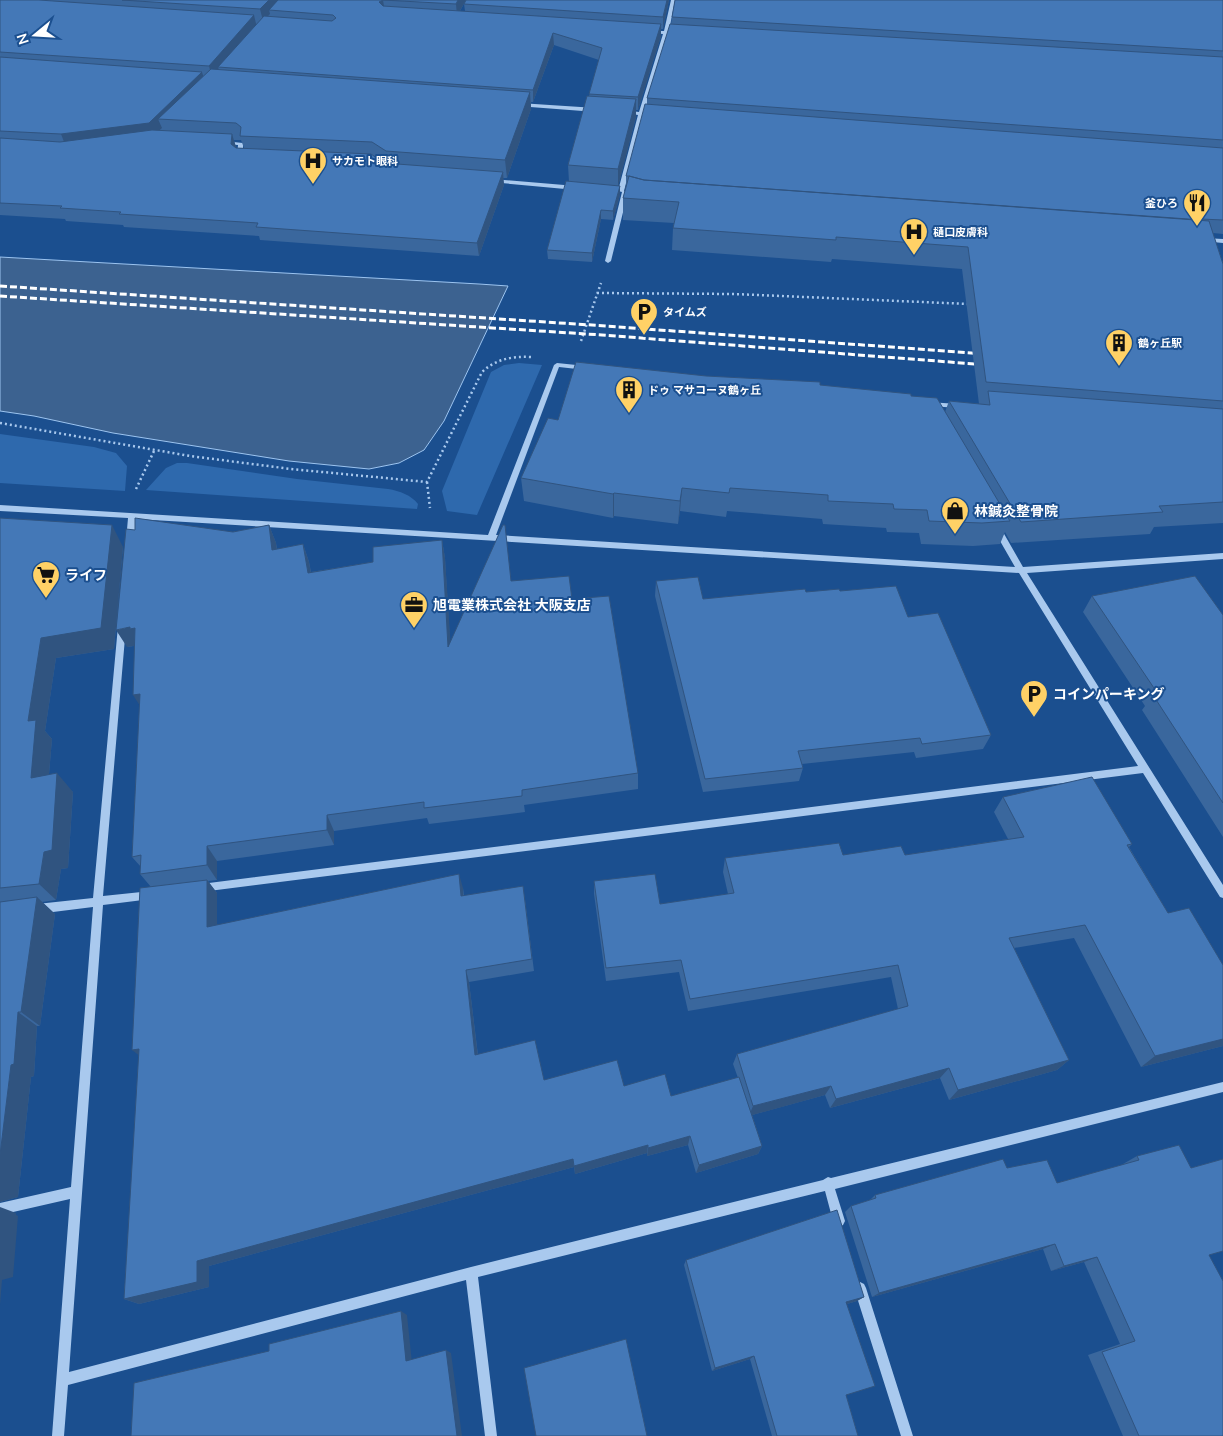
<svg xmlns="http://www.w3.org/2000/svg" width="1223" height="1436" viewBox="0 0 1223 1436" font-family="Mulish,'Noto Sans JP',sans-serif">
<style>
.green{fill:#2e69ad}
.water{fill:#3c6290;stroke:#9cc4f0}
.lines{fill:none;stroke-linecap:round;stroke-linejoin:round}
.path{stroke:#a9c9ee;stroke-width:2.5;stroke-dasharray:2 3;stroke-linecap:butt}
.minor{fill:#a9c9ee;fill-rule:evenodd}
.rail{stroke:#fff;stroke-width:3;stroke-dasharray:7 3;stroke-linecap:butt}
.wall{fill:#3a679d;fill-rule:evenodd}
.shaded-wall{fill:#305480}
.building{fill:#4478b7;stroke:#305480}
.labels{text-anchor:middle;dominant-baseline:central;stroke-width:4;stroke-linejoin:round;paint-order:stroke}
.far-poi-label{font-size:11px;font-weight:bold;fill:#fff;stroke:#1b4f8f;text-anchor:start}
.poi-label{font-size:14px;font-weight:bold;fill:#fff;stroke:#1b4f8f;text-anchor:start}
</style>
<rect width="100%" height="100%" fill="#1b4f8f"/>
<path class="green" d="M519 363 542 365 477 515 447 511 442 491 491 372 504 365Z
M0 434 94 447 116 453 127 466 125 491 0 483Z
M177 463H187L297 479 388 489C400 491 411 495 418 504L417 509 146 490 166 468Z"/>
<path class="water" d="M0 257 479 284 508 286 444 421 424 450 399 463 369 469 289 461 113 433 34 416 0 411Z"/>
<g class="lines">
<path class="path" d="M597 293 734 294 969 304
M581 341 601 283
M0 423 190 456 291 469 427 482 482 372C496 359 512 356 531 357
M427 482 430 508
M136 489 154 451"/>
<path class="minor" d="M671 0H675L669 31 681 33 679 34H668L644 113 656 115 653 117 643 116 624 191 628 192 611 261 608 263 605 261 622 192 618 191 638 115 620 112 623 110 639 112 663 34 649 33 647 32 649 31H664Z
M519 103 596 108 599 110 596 112 517 106 516 105Z
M224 141 243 143V155L245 156V158L240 159 237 157 238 145 222 144V142Z
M492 179 576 186 579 188 576 190 490 182 489 181Z
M1204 238 1223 239V243L1202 241 1201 240Z
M557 363 586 366 589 368 586 370 559 367 496 535 1015 567 992 527 996 524 999 525 1023 567 1223 553V559L1027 573 1223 885V898L1220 897 1143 773 201 892 198 891 196 888 198 885 201 884 1138 766 1019 573 136 519 134 541 130 544 126 541 128 518 0 511V505L488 535 554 365Z
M927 402 959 404 962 406 959 408 929 406 926 404Z
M122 623 126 626 103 896 151 891 154 892 156 895 154 898 151 899 103 905 69 1372 471 1267 823 1180 828 1177 831 1178 1223 1082V1092L835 1189 845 1221 843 1225 839 1227 835 1225 833 1221 825 1191 478 1277 497 1436H485L466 1280 68 1385 64 1436H52L70 1199 0 1215V1203L71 1187 93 907 37 914 34 912 32 909 34 906 37 904 93 898 118 626Z
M860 1282 864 1284 866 1288 913 1436H901L854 1288 856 1284Z"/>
<path class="rail" d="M0 286 606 326 985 354
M0 296 602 335 988 365"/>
</g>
<path class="wall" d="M0 0H466L460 11H465L464 4 466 0H669L663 29H661V36L638 110H636V117L618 186H620V195L613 220 601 219 592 262 548 259 547 250 569 182 568 165 589 96 599 60 554 45 533 102H531V109L507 178H503L504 185 479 256 260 240 259 236 124 227 123 225 66 221 65 219 0 215ZM234 140H241L244 148H236Z
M1223 0V234L1213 233 1223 264V523L1154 527 1150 534 1011 543 1005 532 1000 544 973 546 921 544 919 533 887 532 886 528 823 524 822 519 727 511 726 517 680 511 678 524 614 516 613 518 524 501 521 478 558 420 706 376 820 385 911 396 945 412 949 401 979 404 962 269 832 259 831 262 672 250 673 228 674 223 623 220V198L626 185V176L647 104V98L671 24 672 17Z
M0 518 123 547 114 649 56 658 45 731 52 739 49 774 73 792 68 868 61 869 56 900 42 902 55 914 40 1026H37L34 1076 31 1077 18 1197 0 1202Z
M269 525 276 543 277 549 303 544 309 562 311 572 373 562 442 540 445 558 450 642 511 581 572 599 638 773V789L524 805 525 812 429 824 427 818 334 831V845L217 861V880L208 881 217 893V925L463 888 464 895 525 900 534 971 469 982 478 1055 544 1080 624 1086 671 1096 738 1078 733 1064 737 1054 898 1009 891 977 688 1011 679 972 606 981 594 894V881L660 904 728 894 723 872 725 858 843 855H905L1008 839 994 812 1003 797 1132 844 1129 847 1168 913 1223 965V1046L1141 1067 1074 938 1014 948 1069 1060 1057 1070 949 1100 940 1078 830 1108 825 1095 752 1115 762 1146 758 1154 696 1173 688 1145 647 1156V1153L575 1174 574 1167 209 1266V1287L139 1304 124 1299 151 887 140 874 141 867 132 857 140 705 134 646 127 647 233 532Z
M656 581 703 599 806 592 840 591 908 617 991 735 983 749 916 758 914 752 802 764 803 768 799 781 703 792 655 596Z
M1092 596 1223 615V837L1142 710 1145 706 1083 612Z
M1137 1156 1191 1168 1223 1159V1251L1209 1255 1223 1436H1123L1088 1355 1120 1344 1084 1262 1051 1271 1043 1249 872 1297 845 1212 851 1206 870 1200 875 1195 1007 1168 1057 1183 1124 1165 1123 1164Z
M686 1260 864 1297 857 1301 847 1304 846 1395 858 1436H772L750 1359 712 1371 684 1265Z"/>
<path class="shaded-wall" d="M269 0H282L269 10 270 14 263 21 260 9Z
M383 0 385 12 379 2Z
M458 0H466L457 16 456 4Z
M667 0H669L663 29V17Z
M254 15 257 28 218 67 219 70 212 78 209 66Z
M661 24V36L638 110V97Z
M553 33 554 45 533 102V90Z
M202 72 206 85 158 119 162 128 153 136 66 147 61 134Z
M530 92 531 109 507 178 505 160Z
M636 99V117L618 187V169Z
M232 134 236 147 235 157 231 144Z
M503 172 504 185 479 256 477 243Z
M620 186V195L613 220V211Z
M601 210V219L592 262V253Z
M682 488 680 511 678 524 680 501Z
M614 493V516L613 518V494Z
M112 525 123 547 114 649 56 658 45 731 52 739 47 797 31 778 28 721 41 638Z
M269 525 276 543 279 568 272 550Z
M442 540 445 558 452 665 448 647Z
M303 544 309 562 314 591 308 573Z
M130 627 135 628 139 645 127 647 116 630Z
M140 694 144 712 133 695Z
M57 773 73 792 68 868 61 869 56 900 39 884Z
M327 815 334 831V845L327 830Z
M207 846 217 861V880L207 865Z
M459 874 463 888 464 909 461 896Z
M207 880 217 893V940L207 927Z
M37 897 55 914 40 1026 21 1012Z
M466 970 469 982 479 1065 475 1055Z
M18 1012 37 1026 34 1076 31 1077 18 1197 0 1202V1155L11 1065Z
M1223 1039V1046L1141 1067 1155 1056Z
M139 1049 145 1060 132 1050Z
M1069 1060 1057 1070 949 1100 958 1090Z
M949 1068 940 1078 830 1108 836 1099Z
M831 1086 825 1095 749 1116 753 1106Z
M690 1136 688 1145 647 1156 648 1148Z
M648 1145 647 1153 575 1174 574 1166Z
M762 1146 758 1154 696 1173 699 1165Z
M573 1159 574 1167 209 1266V1287L139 1304 124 1299 197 1261Z
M0 1207 16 1213V1215L18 1216 13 1277 2 1280 0 1305Z
M1055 1244 1043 1249 872 1297 879 1293Z
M1097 1257 1084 1262 1051 1271 1064 1266Z
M864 1297 857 1301 840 1306 846 1302Z
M401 1311 407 1315 412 1363 406 1361Z
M446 1350 451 1353 462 1436H457Z
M754 1356 750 1359 712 1371 715 1368Z"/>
<path class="building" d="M0 0H39L254 15 209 66 0 52Z
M122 0H269L260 9Z
M278 0H458L456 4 383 0 379 2 383 6 661 24 638 97 589 94 602 48 553 33 533 90 218 67 264 16 332 21 336 18 333 15 269 10Z
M466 0H667L663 17 464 4Z
M675 0H1223V51L672 17Z
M670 24 1223 57V140L647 98Z
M0 57 202 72 149 123 61 134 0 131Z
M211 69 530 92 505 160 386 151 372 142 240 136 241 127 236 123 158 119Z
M587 96 636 99 618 169 568 165Z
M645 104 1223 148V220L1201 219 1202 220 644 180 629 176H626Z
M152 130 232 134 231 144 236 148 371 154 384 163 503 172 477 243 256 227 258 223 119 214 121 212 60 208 62 206 0 203V138L60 142Z
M629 176 644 180 1209 221 1223 264V401L986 382 968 247 836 237V240L673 228 679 202 623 198Z
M566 181 620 186 613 211 601 210 592 253 547 250Z
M576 362 706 376 820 382V385L911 394V396L937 398 1010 521 982 523 929 521 927 510 894 509 893 504 828 501V495L730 488 729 493 682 488 680 501 614 493 613 494 521 478 548 418 558 420Z
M988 391 1223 409V502L1159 506 1163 512 1021 522 949 401 990 405Z
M0 518 112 525 101 628 41 638 28 721 36 720 31 778 57 773 52 850 44 852 39 884 0 888Z
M135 518 233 532 269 525 272 550 303 544 308 573 373 562V547L442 540 448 647 503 525H505L511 581 569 576 572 599 609 596 638 773 522 790V796L424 808V802L327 815V830L207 846V865L140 874 141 855 132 857 140 694 133 695 135 628 130 629V627L116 630 126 529 135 530Z
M1195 576 1223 615V803L1153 695 1158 694 1092 596Z
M698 577 703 599 805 589 806 592 839 589 840 591 896 586 908 617 938 613 991 735 922 744 920 738 798 751 803 768 705 779 656 581Z
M1092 777 1132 844 1127 845 1168 913 1189 908 1223 965V1039L1155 1056 1085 925 1009 938 1069 1060 958 1090 949 1068 836 1099 831 1086 753 1106 737 1054 908 1006 898 965 690 999 681 960 606 968 594 881 655 874 660 904 734 893 725 858 839 843 843 855 901 846 905 855 1024 837 1003 797Z
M459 874 461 896 523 886 532 959 466 970 475 1055 535 1040 544 1080 617 1060 624 1086 665 1074 671 1096 739 1077 762 1146 699 1165 690 1136 648 1148V1145L574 1166 573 1159 197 1261V1282L124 1299 139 1049 132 1050 140 888 207 880V927Z
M37 897 21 1012H18L14 1064 11 1065 0 1155V902Z
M1179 1145 1191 1168 1223 1159V1251L1209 1255 1223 1281V1436H1139L1102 1352 1135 1341 1097 1257 1064 1266 1055 1244 879 1293 851 1206 876 1198 875 1195 1003 1159 1007 1168 1047 1160 1057 1183 1139 1160 1137 1156Z
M837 1210 864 1297 846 1302 875 1386 846 1395 858 1436H777L754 1356 715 1368 686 1260Z
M401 1311 406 1361 446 1350 457 1436H131L134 1383 269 1351V1344Z
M626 1339 647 1436H536L524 1368Z"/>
<defs>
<symbol id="hospital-pin" viewBox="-11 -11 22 30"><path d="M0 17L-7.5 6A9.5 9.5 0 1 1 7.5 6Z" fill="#ffd166" stroke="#1b4f8f"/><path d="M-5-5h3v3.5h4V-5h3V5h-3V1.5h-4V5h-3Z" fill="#111"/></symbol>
<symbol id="restaurant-pin" viewBox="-11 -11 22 30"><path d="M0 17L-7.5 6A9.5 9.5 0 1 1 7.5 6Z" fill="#ffd166" stroke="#1b4f8f"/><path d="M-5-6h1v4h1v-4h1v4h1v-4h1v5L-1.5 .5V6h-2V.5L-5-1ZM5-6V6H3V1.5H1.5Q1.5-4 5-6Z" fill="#111"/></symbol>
<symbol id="parking-pin" viewBox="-11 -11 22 30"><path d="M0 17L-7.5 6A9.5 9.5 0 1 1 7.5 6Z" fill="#ffd166" stroke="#1b4f8f"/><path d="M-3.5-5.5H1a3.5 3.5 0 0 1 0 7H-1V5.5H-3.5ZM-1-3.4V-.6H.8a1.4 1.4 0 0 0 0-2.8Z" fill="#111"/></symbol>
<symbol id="building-pin" viewBox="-11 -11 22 30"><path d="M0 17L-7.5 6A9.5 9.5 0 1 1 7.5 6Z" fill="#ffd166" stroke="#1b4f8f"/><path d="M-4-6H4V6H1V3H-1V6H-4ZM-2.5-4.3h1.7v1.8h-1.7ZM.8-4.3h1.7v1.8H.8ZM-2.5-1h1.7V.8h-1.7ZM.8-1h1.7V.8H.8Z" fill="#111"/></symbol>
<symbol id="shop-pin" viewBox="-11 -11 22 30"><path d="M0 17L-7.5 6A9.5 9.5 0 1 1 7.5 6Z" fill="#ffd166" stroke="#1b4f8f"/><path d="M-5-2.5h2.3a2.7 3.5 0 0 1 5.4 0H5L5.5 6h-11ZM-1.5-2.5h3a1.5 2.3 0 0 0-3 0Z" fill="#111"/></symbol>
<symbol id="supermarket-pin" viewBox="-11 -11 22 30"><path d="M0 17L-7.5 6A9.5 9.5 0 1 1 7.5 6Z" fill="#ffd166" stroke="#1b4f8f"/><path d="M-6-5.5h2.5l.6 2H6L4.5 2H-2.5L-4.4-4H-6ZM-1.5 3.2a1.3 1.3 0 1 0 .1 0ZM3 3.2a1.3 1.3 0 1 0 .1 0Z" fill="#111"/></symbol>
<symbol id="office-pin" viewBox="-11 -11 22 30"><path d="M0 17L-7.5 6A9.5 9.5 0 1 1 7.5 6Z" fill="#ffd166" stroke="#1b4f8f"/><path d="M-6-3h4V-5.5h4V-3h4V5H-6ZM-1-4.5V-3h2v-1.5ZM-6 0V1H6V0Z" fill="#111"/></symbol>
</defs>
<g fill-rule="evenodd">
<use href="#hospital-pin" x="297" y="145" width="32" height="43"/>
<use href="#restaurant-pin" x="1181" y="187" width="32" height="43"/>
<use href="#hospital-pin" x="898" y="216" width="32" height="43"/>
<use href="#parking-pin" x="628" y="296" width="32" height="43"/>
<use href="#building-pin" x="1103" y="327" width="32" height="43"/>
<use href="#building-pin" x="613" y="374" width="32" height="43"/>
<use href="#shop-pin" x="939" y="495" width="32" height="43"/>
<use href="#supermarket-pin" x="30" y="559" width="32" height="43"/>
<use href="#office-pin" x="398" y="589" width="32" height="43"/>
<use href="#parking-pin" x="1018" y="678" width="32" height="43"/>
</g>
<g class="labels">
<g class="far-poi-label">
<text x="332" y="161">サカモト眼科</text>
<text x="1178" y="203" text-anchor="end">釜ひろ</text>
<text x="933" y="232">樋口皮膚科</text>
<text x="663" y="312">タイムズ</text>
<text x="1138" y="343">鶴ヶ丘駅</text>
<text x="648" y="390">ドゥ マサコーヌ鶴ヶ丘</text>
</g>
<g class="poi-label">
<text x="974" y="511">林鍼灸整骨院</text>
<text x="65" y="575">ライフ</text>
<text x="433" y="605">旭電業株式会社 大阪支店</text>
<text x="1053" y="694">コインパーキング</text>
</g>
</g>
<g transform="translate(35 35) rotate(252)" stroke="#1b4f8f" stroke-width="4" paint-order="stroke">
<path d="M0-4L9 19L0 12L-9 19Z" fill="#ffffff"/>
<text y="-8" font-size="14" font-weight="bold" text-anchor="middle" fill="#ffffff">N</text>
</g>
</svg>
